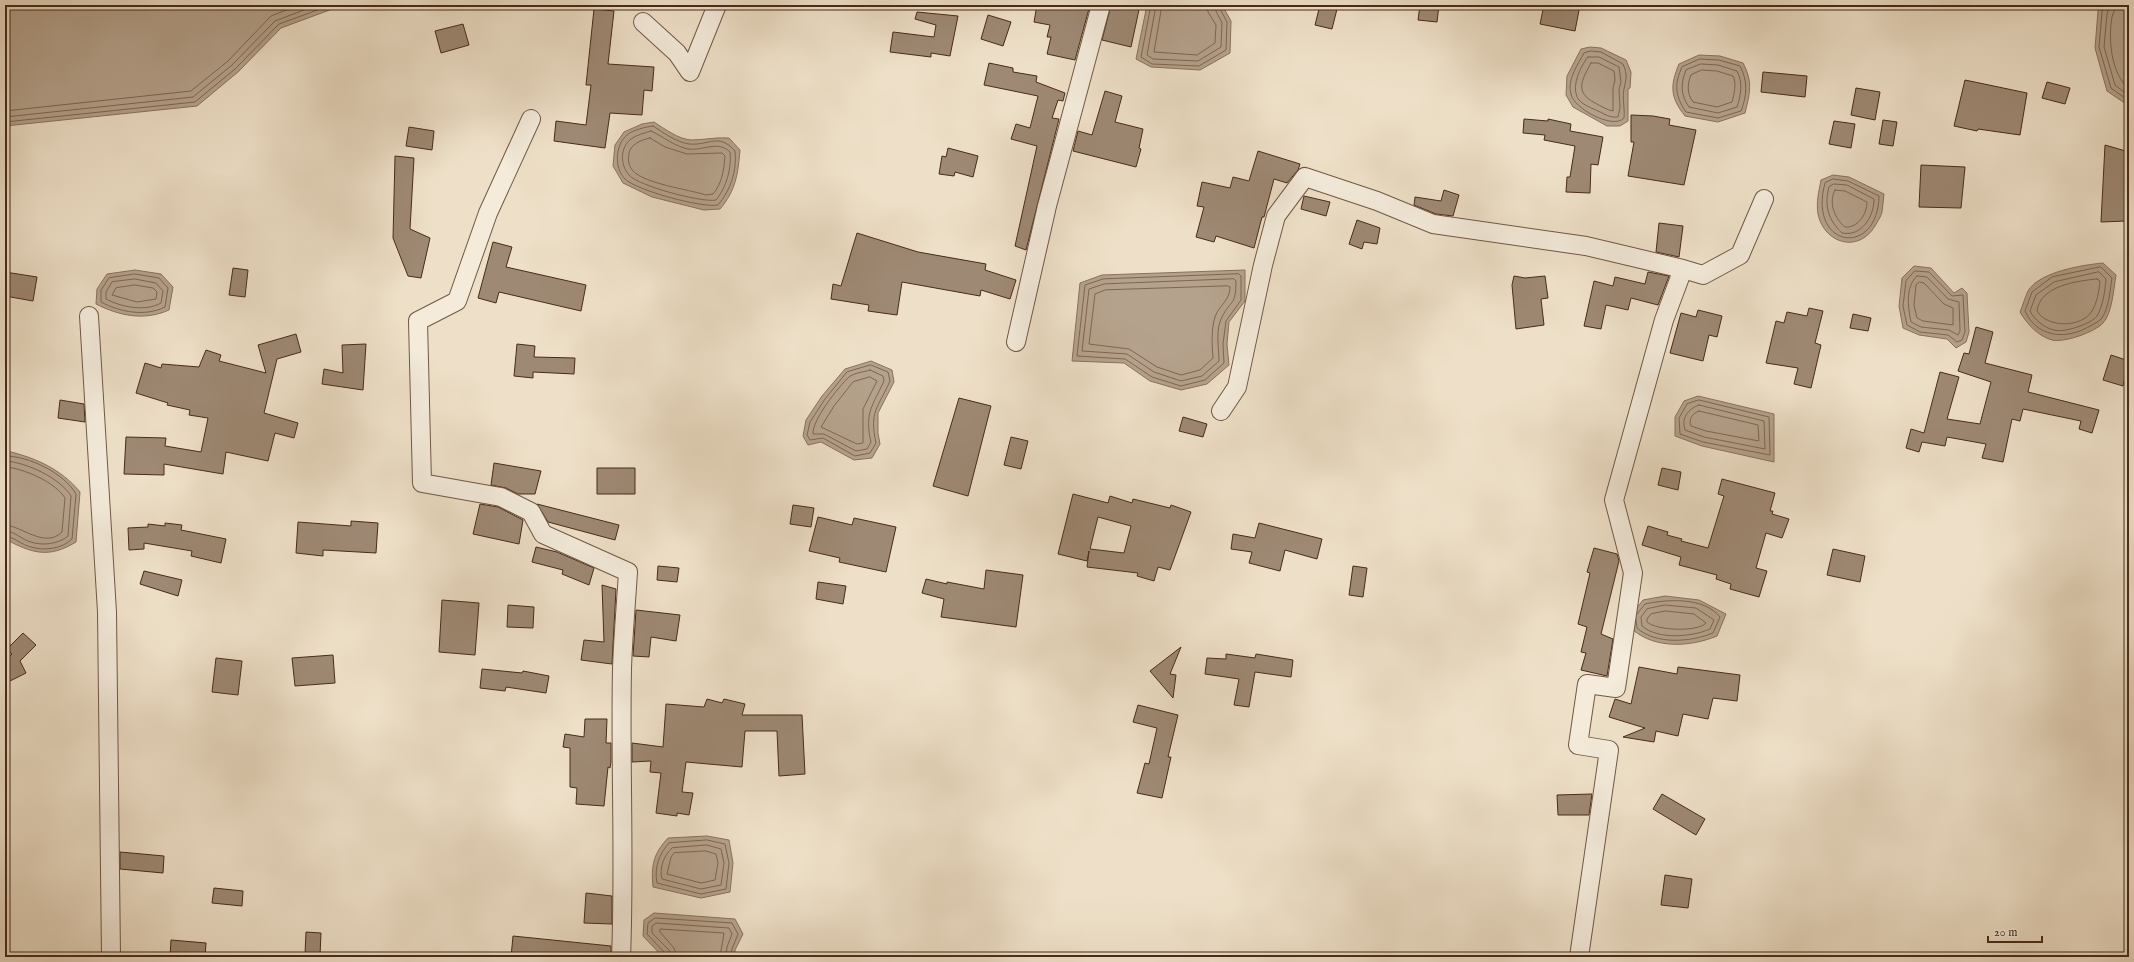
<svg xmlns="http://www.w3.org/2000/svg" width="2134" height="962" viewBox="0 0 2134 962" font-family="'IM FELL English',serif">
<style>
.water{fill:#b5a28c;stroke:#89725e}
.lines{fill:none;stroke-linecap:round;stroke-linejoin:round}
.shore{stroke:#7e6652;stroke-width:1}
.building{fill:#9e8974;stroke:#472b19;fill-rule:evenodd}
.street-casing{stroke:#715845;stroke-width:20}
.street{stroke:#f4ebdb;stroke-width:18}
</style>
<rect width="100%" height="100%" fill="#eee0c8"/>
<filter id="stains"><feTurbulence type="fractalNoise" baseFrequency=".005" numOctaves="4"/><feColorMatrix values="0 0 0 0 .2 0 0 0 0 .09 0 0 0 0 .02 0 0 0 .5 -.17"/></filter>
<radialGradient id="worn" r=".72"><stop offset=".6" stop-color="#630" stop-opacity="0"/><stop offset="1" stop-color="#630" stop-opacity=".3"/></radialGradient>
<path class="water" d="M5 5H343L281 28 238 72 197 106 5 126Z
M1147 5H1222L1231 21 1230 53 1200 70 1151 67 1136 59Z
M2101 5H2129V106L2107 91 2095 48 2098 11Z
M1590 47 1601 48 1626 60 1631 72 1630 88 1628 89V121L1620 126H1607L1573 107 1566 95 1567 76 1581 49Z
M1699 55 1720 56 1743 63C1753 82 1750 93 1745 113L1718 122 1685 116C1670 97 1670 86 1679 64Z
M654 122C665 129 678 139 691 140 704 140 716 137 729 138L740 150C738 174 736 190 720 209L704 210 652 197 623 183 613 166 615 145 624 132 642 124Z
M1833 175 1849 177 1884 194C1883 200 1883 206 1882 212 1881 217 1877 222 1875 226 1858 254 1824 243 1818 214 1816 202 1819 191 1821 180Z
M2103 263 2116 275C2114 287 2112 314 2103 323 2095 332 2064 343 2052 340 2038 336 2027 324 2020 312 2023 305 2025 297 2028 291 2039 272 2082 265 2103 263Z
M1914 266 1931 268 1954 293 1962 288 1967 293 1969 332 1966 342 1956 348 1947 339 1919 335 1903 328 1899 306 1902 278Z
M135 270 161 274 173 287 169 310C144 321 120 316 96 304L97 289 107 274Z
M1245 270V301L1229 322 1227 344 1229 365 1207 384 1181 390 1150 381 1124 363 1072 361 1080 283 1102 275Z
M871 361 892 370 894 382 878 413V433L880 444 872 458 854 460 821 442 808 445 803 436 806 420 822 396 845 369Z
M1698 396 1774 414V462L1702 446 1675 436V417L1684 401Z
M7 451C36 458 61 469 80 492L76 542C48 559 32 553 5 539V452Z
M1665 596 1699 600 1726 614 1717 636C1690 647 1656 649 1633 630L1632 614 1643 600Z
M707 836 729 840 733 863 730 892 701 898 653 887C651 866 653 854 668 838Z
M654 913 735 919 743 934 735 950V957H663L643 936 644 920Z"/>
<g class="lines">
<path class="shore" d="M1151 5 1141 57 1152 64 1199 66 1226 50 1227 22 1218 5
M1156 5 1147 55 1153 59 1198 61 1221 47 1222 23 1213 5
M1162 5 1154 52 1197 55 1215 43 1216 25 1208 12 1207 5
M2104 5 2102 12 2099 47 2111 88 2129 101
M2110 5 2107 14 2104 47 2115 85 2129 96
M2116 5C2115 10 2113 13 2112 17 2108 39 2111 74 2129 89
M1591 51 1601 52 1623 64C1628 76 1626 78 1624 89 1622 97 1625 109 1624 118 1613 130 1573 108 1571 94 1567 80 1577 66 1584 53Z
M1588 57H1599L1619 67 1621 82 1619 89 1620 108 1618 117C1609 118 1605 114 1598 111 1592 108 1583 105 1579 100 1570 88 1580 67 1588 57Z
M1700 59 1719 60 1740 66C1748 81 1747 96 1741 111L1718 118 1686 112C1675 96 1674 84 1682 67Z
M1591 63H1598L1614 71 1615 80 1613 88V111C1607 110 1601 106 1595 103 1574 92 1582 80 1591 63Z
M1701 64 1718 65 1737 71C1743 82 1741 95 1737 107L1718 113 1689 107C1681 96 1680 84 1686 70Z
M1702 70 1717 71 1733 76C1737 83 1734 94 1732 102L1717 107 1693 102C1687 94 1687 84 1691 75Z
M5 111 191 91 228 61 271 16 299 5
M5 117 193 97 232 65 275 21 317 5
M5 122 195 102 235 69 279 24 331 5
M653 126C664 133 676 142 689 144 709 146 718 132 735 151 737 170 731 190 718 205 702 208 638 191 625 179 614 168 615 145 627 135 633 130 645 127 653 126Z
M651 131C664 137 674 146 688 149 703 151 718 140 730 152 732 168 726 188 716 200 703 203 638 186 629 175 620 165 620 147 631 139 636 135 645 133 651 131Z
M650 138 665 147 687 154 722 153 725 156C724 169 722 184 713 194L706 195C687 189 646 184 633 171 628 165 628 160 629 153 631 144 641 140 650 138Z
M1833 179 1848 181 1879 196C1878 258 1807 249 1825 183Z
M1834 184 1847 185 1874 199C1874 216 1862 237 1842 233 1828 220 1824 205 1829 187Z
M1835 190 1845 191 1867 202C1867 214 1858 228 1845 227 1835 219 1828 203 1835 190Z
M2101 267 2112 278C2110 290 2109 309 2101 319 2099 322 2093 324 2090 326 2067 340 2037 338 2025 311L2032 292 2052 277Z
M1915 271 1929 272 1952 296 1963 295 1965 332 1962 340 1957 342 1948 335 1920 332 1907 325 1903 306 1906 281Z
M2099 272 2106 279C2105 291 2103 306 2097 316 2091 324 2064 333 2054 330 2044 328 2034 319 2030 311L2036 295 2054 282Z
M135 274 159 278 168 288 165 307C145 317 120 312 101 302V290L109 278Z
M1239 274 1241 276V300L1226 321 1223 344 1224 363 1205 380 1181 386 1152 377 1125 359 1077 356 1085 285 1103 279Z
M1917 276 1927 277 1948 299 1959 302 1960 331 1958 335 1949 330 1921 327 1911 322C1908 307 1905 287 1917 276Z
M135 279 156 283 163 291 161 303C145 312 121 307 106 299V292L112 282Z
M1234 279 1236 281C1236 306 1231 299 1222 317 1215 329 1219 348 1219 361L1202 376 1181 381 1154 372 1127 354 1082 351 1089 289 1104 284Z
M2097 279 2100 281C2099 291 2097 303 2092 311 2082 328 2047 328 2037 311 2040 286 2076 281 2097 279Z
M1920 282 1924 283 1944 304 1953 308V325L1923 321 1917 318 1914 305 1916 285Z
M135 285 153 288 157 292 156 299 137 302 112 295 116 288Z
M1228 286 1230 287C1230 301 1219 305 1215 317 1211 330 1212 345 1213 358L1200 370 1181 375 1157 367 1129 349 1089 344 1095 294 1105 290Z
M871 365 888 372 890 381C878 408 869 411 876 443L870 453 855 456 823 438 810 440 807 435 810 422 825 399 847 372Z
M870 370 883 376 884 381C873 405 864 413 871 442L867 449 856 451 824 434H813C812 420 839 386 849 377 854 373 864 372 870 370Z
M870 377 877 381 863 409V443L857 444 821 427 834 406 853 382Z
M1699 400 1769 417 1770 455 1703 442 1680 434 1679 418 1687 404Z
M1699 405 1764 421 1765 449 1704 437 1685 430C1681 418 1688 409 1699 405Z
M1699 411 1758 425 1759 441 1706 431 1691 426C1688 419 1693 413 1699 411Z
M5 456C29 456 64 473 76 494L72 539C62 549 44 551 31 547 22 545 14 537 5 536
M5 461C26 462 60 478 71 496L68 536C59 544 42 546 31 542 22 540 15 531 5 531
M5 467C23 468 55 482 65 498L62 532C45 549 22 526 5 525
M1665 605 1696 608 1714 620 1710 629C1692 637 1658 640 1642 626L1641 617 1647 609Z
M1666 611 1694 614 1706 623C1698 632 1658 631 1647 622V619L1651 614Z
M1636 620 1637 628C1656 645 1691 642 1713 633L1720 617C1704 597 1668 599 1645 604L1637 614
M707 840 725 844 729 863 726 889 701 894 657 883C654 868 659 854 669 843Z
M707 845 721 849 724 863 721 885 701 889 662 879C659 868 664 855 672 848Z
M706 851 716 854 718 863 715 880 701 883 667 874 671 857 674 853Z
M666 957 665 953 647 934 648 923 655 918 732 923 738 934 732 949 731 957
M671 957 669 950 652 933V926L656 923 729 928 732 934 727 947 726 957
M677 957 674 948 660 932V929L724 933 720 957"/>
</g>
<path class="building" d="M1037 5H1090L1075 60 1047 54 1051 37H1047L1050 25 1034 22Z
M1111 5H1140L1131 47 1102 40Z
M1320 5H1338L1332 29 1315 25Z
M1420 5H1439L1437 22 1418 20Z
M1544 5H1580L1575 31 1540 24Z
M594 9 614 11 608 64 654 67 652 91 644 90 642 115 610 113 605 148 554 141 556 121 586 125 591 85H586Z
M917 12 958 16 950 56 931 53V57L890 52 893 32 934 37 936 25 915 19Z
M988 15 1011 22 1003 46 981 39Z
M463 24 469 45 441 53 435 31Z
M989 63 1013 68V72L1037 76 1036 82 1065 93 1063 101 1058 100 1052 118 1059 119 1026 250 1015 246 1037 146 1011 139 1016 124 1030 128 1038 96 984 85Z
M1763 72 1807 76 1805 97 1761 92Z
M1965 80 2027 93 2020 135 1978 129 1977 131 1954 126Z
M2047 82 2070 88 2065 104 2042 98Z
M1856 88 1880 92 1875 120 1851 115Z
M1105 91 1122 96 1115 122 1143 129 1139 148 1141 149 1136 167 1073 151 1078 131 1092 135Z
M1631 115 1653 116 1670 119 1669 125 1696 130 1684 185 1628 176 1634 142H1631Z
M1524 119 1548 121V119L1571 124 1570 131 1603 137 1598 165 1591 164 1590 193 1566 192 1567 177H1570L1575 146 1544 140 1545 135 1523 133Z
M1883 120 1897 122 1893 146 1879 144Z
M1834 121 1855 124 1851 148 1829 144Z
M409 127 434 131 432 150 406 146Z
M2105 145 2129 152 2126 221 2101 222Z
M948 148 978 156 973 177 955 172 954 176 939 174 942 156 946 157Z
M1258 151 1300 164 1298 170 1287 183 1274 179 1264 217H1262L1254 248 1216 236 1214 242 1196 237 1204 207 1197 206 1202 182 1230 188 1233 177 1249 181Z
M395 156 414 158 410 229 430 238 421 278 408 276 393 238Z
M1921 165 1965 167 1961 208 1919 207Z
M1444 190 1459 195 1453 216 1436 214 1414 205 1415 197 1441 201Z
M1304 196 1330 202 1326 216 1301 209Z
M1357 220 1380 228 1377 244 1364 242 1362 249 1349 244Z
M1659 223 1683 226 1679 257 1656 252Z
M857 233 918 252 986 264 985 270 1016 280 1010 299 981 290 980 296 902 282 897 315 868 311 869 305 831 299 833 284 841 286Z
M493 242 512 247 506 267 586 285 581 311 499 292 496 303 478 298Z
M233 268 248 270 245 297 229 295Z
M5 272 37 277 33 301 5 296Z
M1648 272 1669 276 1658 305 1631 298 1628 310 1606 305 1601 329 1584 326 1594 281 1613 286 1615 277 1645 284Z
M1514 276 1525 278 1545 276 1548 298 1541 299 1544 325 1516 329 1512 285Z
M1809 308 1823 311 1815 343 1821 345 1811 388 1794 384 1798 368 1766 363 1776 321 1784 323 1787 312 1807 316Z
M1698 310 1722 316 1717 337 1709 335 1703 361 1670 353 1681 313 1696 317Z
M1853 314 1871 318 1868 331 1850 328Z
M1976 327 1993 332 1985 363 2032 375 2028 392 2099 410 2092 433 2079 429 2081 421 2023 409 2020 421 2012 419 2003 462 1982 458 1986 444 1947 437 1945 446 1922 442 1919 452 1906 448 1911 429 1924 433 1940 372 1959 377 1947 419 1980 424 1991 382 1958 371 1964 353 1969 354Z
M296 334 301 352 277 359 264 413 298 423 294 438 275 433 268 461 226 452 223 474 164 464V475L124 474 126 437 166 438 165 446 201 452 208 418 189 415 190 410 167 405 168 403 136 393 145 363 161 368 162 364 199 367 206 350 221 355 219 361 266 373 258 345Z
M366 344 363 390 322 384 324 369 343 373 342 345Z
M517 344 535 346 534 357 575 358 574 374 533 372V378L514 376Z
M2111 355 2129 361 2123 386 2103 380Z
M959 398 991 406 968 496 933 486Z
M60 400 84 404 85 422 58 418Z
M1183 417 1207 424 1203 437 1179 431Z
M1011 437 1028 441 1021 469 1004 465Z
M494 463 541 471 535 494H518L506 488 491 485Z
M597 468H635V494H597Z
M1662 468 1681 472 1678 490 1658 485Z
M1722 479 1775 493 1770 511H1773L1772 514 1789 519 1782 538 1766 533 1756 568 1767 571 1759 597 1730 589 1731 584 1716 579 1717 575 1679 565 1681 557 1642 545 1648 526 1668 532 1667 535 1682 539 1681 541 1708 548 1724 496 1718 494Z
M1073 494 1108 503 1110 496 1132 503 1133 499 1170 508 1171 505 1191 512 1170 570 1158 567 1154 581 1137 576 1138 573 1087 567 1089 551 1087 561 1058 554ZM1098 517 1131 526 1124 553 1090 549Z
M480 504 498 507 523 520 519 544 473 534Z
M537 504 619 525 615 540 548 522Z
M793 505 814 508 811 527 790 524Z
M818 517 852 525 854 518 896 527 886 572 839 562 840 558 809 551Z
M351 521 378 523 376 553 323 550V556L296 553 298 522 351 526Z
M165 523 182 525 181 530 226 539 221 563 191 556 192 551 144 543V549L129 550 128 528 148 527V524L165 526Z
M1259 523 1322 539 1317 559 1285 550 1280 571 1249 563 1252 552 1231 549 1233 534 1255 538Z
M536 547 557 552 594 568 589 585 562 574 563 570 532 562Z
M1594 548 1617 554 1619 561 1601 634 1613 639 1607 676 1581 670 1586 653 1581 652 1587 627 1578 624 1590 573 1587 572Z
M1833 549 1865 556 1860 582 1827 575Z
M658 566 679 568 677 582 657 580Z
M1353 566 1367 568 1363 597 1349 595Z
M986 570 1023 575 1016 627 941 617 944 599 922 593 926 579 947 584V582L984 589Z
M144 571 182 580 178 596 140 584Z
M818 582 846 586 843 604 816 599Z
M602 585 616 589 612 664 581 660 584 640 604 642Z
M442 600 479 603 475 655 439 652Z
M508 605 534 607 533 628 507 627Z
M636 610 680 615 676 641 651 637 649 657 633 656Z
M23 633 36 645 20 661 26 673 10 681 5 675V660L12 654 7 649Z
M1181 647 1170 674 1176 675 1173 698 1150 671Z
M1226 654 1255 658 1256 654 1293 660 1291 677 1255 672 1249 707 1234 705 1239 679 1205 674 1207 658 1226 659Z
M333 655 335 683 295 686 292 658Z
M216 658 242 661 238 695 212 692Z
M1639 667 1677 674 1678 667 1740 675 1737 701 1713 698 1708 719 1683 714 1678 736 1656 731 1654 742 1623 737 1645 728 1609 717 1615 699 1631 704Z
M482 669 522 673 523 671 549 676 546 693 506 687 505 691 480 688Z
M707 699 722 703 724 699 745 704 742 715H802L805 774 779 776 777 731H745L742 767 686 762 682 792 693 793 689 815 677 813V816L656 813 661 773 650 772 651 761 632 762V743L663 747 666 704 704 707Z
M1138 705 1178 715 1168 757H1171L1162 798 1137 793 1145 763 1149 764 1157 728 1133 722Z
M585 719H607L606 743H611V762L610 768 608 767 604 806 576 804 577 788 570 787V748L563 747 565 734 584 737Z
M1592 794 1589 815H1558L1557 795Z
M1662 794 1705 819 1696 835 1653 809Z
M120 852 164 856 163 873 120 869Z
M1665 875 1692 879 1688 908 1661 905Z
M214 888 243 891 242 906 212 903Z
M586 893 612 896V924L584 923Z
M306 932 321 933 320 955 305 954Z
M513 936 611 946V957H511Z
M171 940 206 943 205 957H170Z"/>
<g class="lines">
<defs>
<path id="street" d="M643 22 677 53 690 72 717 5
M531 119 488 213 457 301 418 321 422 483 501 497 531 512 543 534 628 572C626 605 623 637 622 669 620 765 625 861 621 957
M1683 269 1703 275 1740 255 1764 199
M89 316 107 612 111 957
M1016 342 1047 206 1101 5
M1221 411 1237 387 1263 265 1276 216 1305 177 1377 201 1433 224 1586 246 1683 269 1664 320 1614 500 1633 573 1616 688 1587 684 1578 745 1609 750 1579 957"/>
</defs>
<use href="#street" class="street-casing"/>
<use href="#street" class="street"/>
</g>
<rect width="2134" height="962" fill="none" stroke="#eee0c8" stroke-width="20"/>
<rect x="6" y="6" width="2122" height="950" fill="none" stroke="#472b19" stroke-width="2"/>
<rect x="10" y="10" width="2114" height="942" fill="none" stroke="#472b19"/>
<path d="M1988 936v6h54v-6" fill="none" stroke="#472b19" stroke-width="2"/>
<text x="1994" y="936" font-size="12" fill="#472b19" stroke="#f4ebdb" stroke-width="3" paint-order="stroke">20 m</text>
<rect width="100%" height="100%" filter="url(#stains)"/>
<rect width="100%" height="100%" fill="url(#worn)"/>
</svg>
